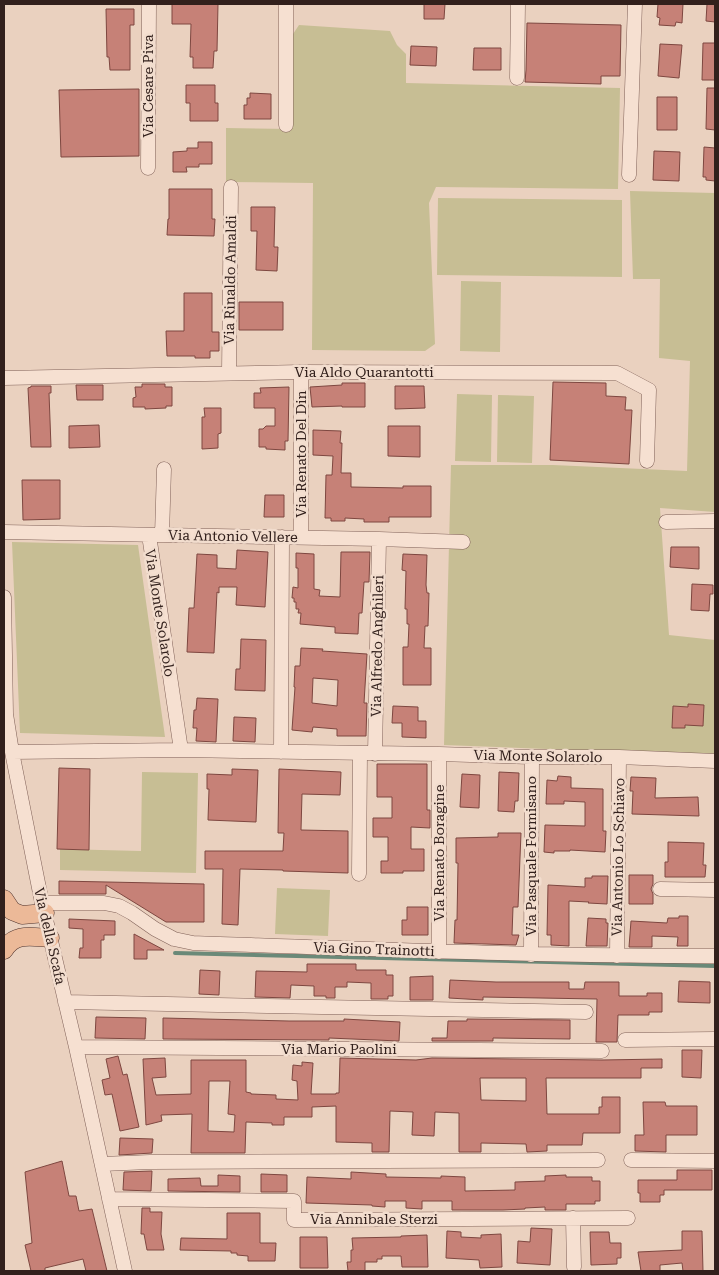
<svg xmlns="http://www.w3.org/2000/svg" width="719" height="1275" viewBox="0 0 719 1275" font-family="'Roboto Serif',serif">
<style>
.green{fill:#c7be94}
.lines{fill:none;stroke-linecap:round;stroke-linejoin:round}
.stream{stroke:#6a8978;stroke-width:4}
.building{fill:#c68177;stroke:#7e4740;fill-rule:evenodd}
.minor-casing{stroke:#816259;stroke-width:15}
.major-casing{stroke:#4f332d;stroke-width:19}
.minor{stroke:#f6e0d1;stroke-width:14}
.major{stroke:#ecb998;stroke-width:18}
.labels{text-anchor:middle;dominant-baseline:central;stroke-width:5;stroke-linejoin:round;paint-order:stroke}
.street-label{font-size:14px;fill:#32201c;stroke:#f2ddce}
</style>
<rect width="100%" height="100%" fill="#ead1bf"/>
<path class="green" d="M299 25 390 31 397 45 406 54V83L620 88 618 189 436 187 429 203 435 344 425 351 312 350 313 183 226 182V128L292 129 293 34Z
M630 191 715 193V512L660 508 669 635 715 640V754L652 753 444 745 451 465H553L687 471 690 361 659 358 660 279H633Z
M438 198 622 200V277L437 275Z
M461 281 501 282 500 352 460 351Z
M457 394 492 395 491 462 455 461Z
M498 395 534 396 532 463 497 462Z
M12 542 138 545 165 737 20 733Z
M142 772 198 773 196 873 60 870V849L141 851Z
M277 888 330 890 328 936 275 934Z"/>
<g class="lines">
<path class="stream" d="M175 953 715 966"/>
</g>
<path class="building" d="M172 4H218L217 51H214L213 68H193V57H190L191 24H172Z
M424 4H445L444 19H424Z
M658 4H683L682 23 676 22 675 26 659 25 660 18 657 17Z
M707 4H715V22L706 21Z
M106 9H134V25H130V70H110L109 57H107Z
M527 23 621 25 620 76H601V84L525 82 526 70Z
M703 43H715V80H702Z
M660 44 682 45 679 78 658 76Z
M411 46 437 47 436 66 410 65Z
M474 48H501V70H473Z
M186 85H215V103H218V121H190V103H186Z
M707 88H715V130L706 129Z
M139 89V156L61 157 59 90Z
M250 93 271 94V119H244V105H247V98H250Z
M657 97H677V130H657Z
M198 142H212V164H199V167H186L187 172H173V152L187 151V148H198Z
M704 147 715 148V181L706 180V177H703Z
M654 151 680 152 679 181 653 180Z
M169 189H212V219H215L214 236 167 235 168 219H169Z
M251 207H275L274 247H278L277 271 256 270 257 231H251Z
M184 293H212V332H219V351H210V358H195V356H167L166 331H184Z
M239 302H283V330H239Z
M553 382 606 383V396L626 397 625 410H632L629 464 550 460Z
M342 383H365V407H342V406L312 407 310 387 342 385Z
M142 384H165V387H172V406H166V408L145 409V407H133V398L136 397 135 387H142Z
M76 385H103V400H77Z
M31 386H51V393H49L51 447H31L28 388 31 387Z
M395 386H424L425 408 395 409Z
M289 387 288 441H285V450L266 449V447H259V429H263L266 426H275V408H254V393H261L260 388Z
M204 408H221V433L218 434V448L202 449V417H205Z
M99 425 100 447 69 448V426Z
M388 426H420V457L388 456Z
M313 430 341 431 340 443H342L341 473H351V487L403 488V486H431V517H389V522H364V519L345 518V521H331V518H325L326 475H332L333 456 313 455Z
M22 480H60V519L23 520Z
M265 495H284V517H264Z
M671 547H699V569L670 567Z
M237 550 268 552 265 607 236 605 237 587H219V593L217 592 214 653 187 652 189 608H194L197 554 217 555V568L236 569Z
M341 552H370L369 582H364L362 613H359L358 634 335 633V627L300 624 301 613H298L299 609H296V602H294V598H292L293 587 298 588V568H296V553L314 554V589L320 590 319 596 340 597Z
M403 554 427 555 426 585 427 593H429L428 626H425L424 648H431V685H403V647H408L409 624H407V609H405L406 571 402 570Z
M692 584 713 585V594H710L709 611 691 610Z
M241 639 266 640 265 691 235 690 236 669H240Z
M301 648 323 649 322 651 367 654 364 703H367L366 736H337V729L313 727 312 732 292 730 295 687H294L295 666H300ZM313 678 338 680 337 706 312 703Z
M197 698 218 699 216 742 196 741 197 728H193L194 710H196Z
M688 704 704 705 703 726 685 725V728H672L673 706 688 707Z
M393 706 418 707V721H426V738L402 737V723H392Z
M234 717 256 718 255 742 233 741Z
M377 764H427V810H430V828L411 827V849H424V871H403V873H381V861H388V837H373V818H392V797H377Z
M59 768 90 769 89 850 57 849Z
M232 769 258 770 256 822 208 820 209 789H207V774L232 775Z
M279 769 341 772 340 795 302 794 301 830 348 831V873L283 871V870L240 869 238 925 222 924 223 869H205V851H283L284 833H278Z
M499 772 519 773 518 801H515L514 812 498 811Z
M462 774 480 775 479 808 460 807Z
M558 776 571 777V788L603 789V831H606L605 852 570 850V851H554V853L544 852 545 825 585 826V802L564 801V804H546L547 780 557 781Z
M631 777 656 778 655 798 698 797 699 816 632 814 633 791H630Z
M498 833H521L518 907H513L512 935H519L516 945 454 943 455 920H457L458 863H456V838L498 837Z
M668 842 704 843 703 865H706L705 877H665V862H668Z
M629 875H653V884L651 889 653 894V904H629Z
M592 876H608L607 904 588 903 589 902 569 901V946L551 945V935H547L548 885 585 887V878H592Z
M59 881 204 884V922H166L106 885V894H59Z
M407 907H428V935H402V920H407Z
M679 916H688V946H677L678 937 652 936V947H629L631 921 667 923 668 918H679Z
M588 918 606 919V923H608L607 946H586Z
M69 919 115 921V935H104V940H101V958H79L80 948H83V929L69 928Z
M134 934 164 950H147V959H134Z
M307 964H356V970H386V975H393V996H388V999H371V983L347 982V987H335V998H326V996H314V986L291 985 290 998 255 997 256 971 307 972Z
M200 970 220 971 219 995 199 994Z
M433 976V1000H410V977Z
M450 980 496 982H569V989H584L585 982H619V996H647V993H662V1012H649V1015H618L617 1042H596L597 999 483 997V1000L449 998Z
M679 981 710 982V1003L678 1002Z
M96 1017 146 1018 145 1039 95 1038Z
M163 1018 289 1021H344V1019L400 1022 399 1041 329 1038V1040L163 1039Z
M467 1019 570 1020V1039L493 1038V1041H432V1038H447L448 1021H467Z
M682 1050H702L701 1078 682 1077Z
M118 1056 123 1075 127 1074 139 1127 120 1131 112 1094 105 1095 102 1080 110 1078 106 1059Z
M165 1058 166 1077 152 1078 156 1095 191 1094V1060H246V1092L251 1093V1094L276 1095V1099L298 1100 297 1081 292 1080 293 1065 302 1066V1062L313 1063 311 1094H336V1093H339L340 1058 416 1060 432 1058 602 1060 662 1059V1068H641V1078H546L547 1114H599V1107H602V1097H620V1133H583L582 1145H547V1151L527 1152 526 1144 481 1143V1152H459V1113L435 1112 434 1136 412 1135 413 1112 390 1111 389 1152H372V1143L336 1142V1106L312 1107V1117H284V1125H272V1123L246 1122 245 1153H191L192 1114 161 1115 162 1121 146 1125 143 1059ZM480 1078H526V1101L481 1100ZM209 1081H230L228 1114 235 1115 234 1132 208 1131Z
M643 1102H665L666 1106H697V1135H666V1152L635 1151V1135H644Z
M120 1138 153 1139 152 1153 119 1155Z
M62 1161 69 1196H76L79 1211 92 1209 107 1271H86L83 1259 45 1268V1271H31L25 1245 32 1243 25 1172Z
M677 1170H712V1190H664V1195H660V1202H640V1193H638V1180H677Z
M152 1171 151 1191 123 1190 124 1172Z
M351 1172 386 1174V1177L441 1178V1176L465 1177V1191L515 1190V1182L545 1181V1176L566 1175V1177H592V1181H600V1201H595V1204H566V1210H545V1207L525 1208V1209L503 1210H452V1201H422V1209L406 1208V1201H385V1207L372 1206V1205L306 1203 307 1177 351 1179Z
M261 1174 287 1175V1192H261Z
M218 1175 240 1176V1192L168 1191V1179L200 1178 201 1186H218Z
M142 1208H150V1212H162L161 1234 164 1250H147L144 1234H141Z
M227 1213H260V1243H276L275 1261H248V1256L237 1255V1253H231V1251L180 1250 181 1238 227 1239Z
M531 1228 552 1229 550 1265 517 1263 518 1241 530 1242Z
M447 1231 461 1232V1237L481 1238V1235L501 1234 502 1267 480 1268 479 1260 446 1258Z
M682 1231H702L703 1271H683L682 1263 660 1265V1271H641L638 1252 682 1250Z
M590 1232H609L610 1243H621V1258H617V1264L591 1265Z
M427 1235 428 1267H402L401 1256H382V1259H377V1262H365V1271H348L347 1262H351V1250H353L352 1238 401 1237V1236Z
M300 1237H327L328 1268H300Z"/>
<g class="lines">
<defs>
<path id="minor" d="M286 4V125
M517 78 518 4
M148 168 149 4
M629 175 635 4
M229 373 231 187
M4 378 301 372 617 373 649 390 647 461
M666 522 715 521
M4 532 379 539 463 542
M149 535 181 750
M162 535 164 469
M301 537V372
M4 597 6 714 12 752 42 903 76 1047 125 1271
M12 752 181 750 439 754 532 757H619L715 761
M281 752 282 537
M375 754 379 539
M439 754V952
M359 874 360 753
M660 889 715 890
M42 903H104L119 906 132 913 155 929 174 939 193 943C367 949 541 956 715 956
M531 955 532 757
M617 956 619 757
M65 1002 586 1012
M625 1040 715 1039
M76 1047 602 1051
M631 1160 715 1161
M102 1164 150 1162 598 1160
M109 1199 294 1201V1220L628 1218
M573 1218 574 1267"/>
<path id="major" d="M4 899 12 911 22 915 45 913
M4 950C15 932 32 937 50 938"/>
</defs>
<use href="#minor" class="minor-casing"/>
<use href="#major" class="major-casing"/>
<use href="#minor" class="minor"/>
<use href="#major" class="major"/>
</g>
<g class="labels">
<g class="street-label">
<text transform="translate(148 86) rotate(-90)">Via Cesare Piva</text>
<text transform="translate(230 280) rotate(-89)">Via Rinaldo Amaldi</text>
<text x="364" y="372">Via Aldo Quarantotti</text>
<text transform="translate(301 454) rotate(-90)">Via Renato Del Din</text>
<text transform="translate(233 536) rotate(1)">Via Antonio Vellere</text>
<text transform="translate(160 613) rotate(81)">Via Monte Solarolo</text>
<text transform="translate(377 646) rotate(-89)">Via Alfredo Anghileri</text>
<text transform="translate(538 756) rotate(1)">Via Monte Solarolo</text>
<text transform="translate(439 853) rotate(-90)">Via Renato Boragine</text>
<text transform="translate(531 856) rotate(-90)">Via Pasquale Formisano</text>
<text transform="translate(618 857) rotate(-89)">Via Antonio Lo Schiavo</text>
<text transform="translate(50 936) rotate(77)">Via della Scafa</text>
<text transform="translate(374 949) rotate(2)">Via Gino Trainotti</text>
<text x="339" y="1049">Via Mario Paolini</text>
<text x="374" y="1219">Via Annibale Sterzi</text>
</g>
</g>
<rect width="719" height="1275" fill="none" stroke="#32201c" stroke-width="10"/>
</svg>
